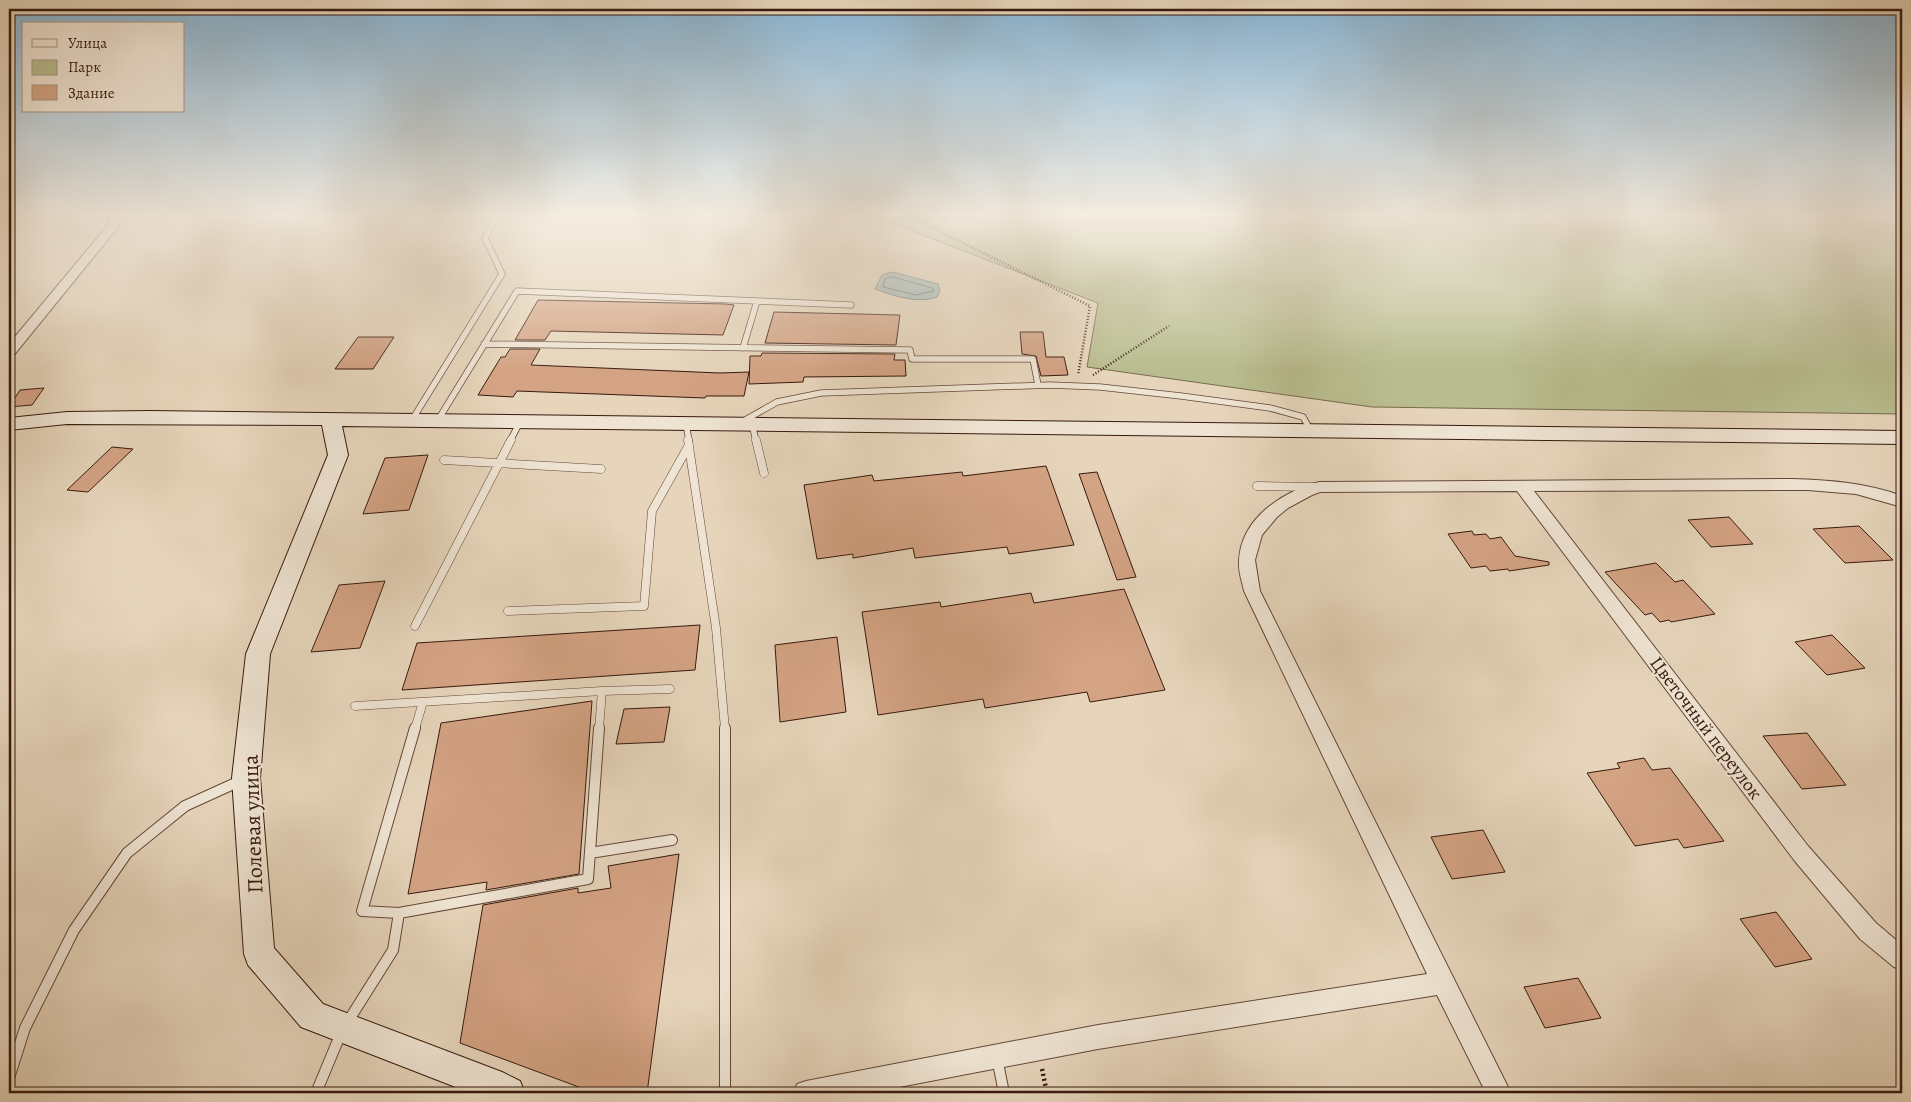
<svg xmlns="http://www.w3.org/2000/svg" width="1911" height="1102" viewBox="0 0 1911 1102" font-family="Alegreya,serif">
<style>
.green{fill:#b8bc8e;stroke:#786a4e}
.water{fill:#99b6b9;stroke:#727774}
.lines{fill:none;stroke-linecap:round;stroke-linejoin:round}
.shore{stroke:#686863;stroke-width:1}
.building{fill:#d4a384;stroke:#37190d}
.lane-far2-casing{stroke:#634838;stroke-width:7}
.lane-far1-casing{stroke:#634838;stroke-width:9}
.lane-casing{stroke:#634838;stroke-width:12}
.street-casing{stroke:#634838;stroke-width:2}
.secondary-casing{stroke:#37190d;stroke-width:2}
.path-far1{stroke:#37190d;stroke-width:2.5;stroke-dasharray:1 2;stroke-linecap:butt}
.path{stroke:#37190d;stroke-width:4.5;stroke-dasharray:2 3;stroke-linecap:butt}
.lane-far2{stroke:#efe4d3;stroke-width:5.5}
.lane-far1{stroke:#efe4d3;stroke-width:8}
.lane{stroke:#efe4d3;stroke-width:10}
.street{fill:#efe4d3;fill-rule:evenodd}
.secondary{fill:#efe4d3;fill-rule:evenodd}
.labels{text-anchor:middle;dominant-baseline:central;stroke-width:4;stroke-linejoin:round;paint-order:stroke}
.street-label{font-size:19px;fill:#37190d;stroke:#efe4d3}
.near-street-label{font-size:22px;fill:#37190d;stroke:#efe4d3}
</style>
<rect width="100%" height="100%" fill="#e6d5bb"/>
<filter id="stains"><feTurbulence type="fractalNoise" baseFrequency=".004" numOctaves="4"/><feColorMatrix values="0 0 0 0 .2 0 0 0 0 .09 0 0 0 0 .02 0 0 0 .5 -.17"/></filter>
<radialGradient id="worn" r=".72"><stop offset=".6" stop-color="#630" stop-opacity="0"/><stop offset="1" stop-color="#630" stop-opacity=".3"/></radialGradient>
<path class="green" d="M876 217H1902V414L1372 407 1087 367 1098 303Z"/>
<path class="water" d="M893 272 938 284 940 291 937 297C918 304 894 296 875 289L882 275Z"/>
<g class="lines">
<path class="shore" d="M893 277 932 288 934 291 916 295 883 287 885 279Z"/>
</g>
<path class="building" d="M538 300 726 304 734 305 723 335 551 331 545 340H515Z
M774 312 900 315 896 345 765 343Z
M1020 332H1043L1046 357H1064L1068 375 1041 376 1036 356 1022 354Z
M358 337H394L373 369H335Z
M510 349H540L531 365 720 373 749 372 744 396H706L705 398 517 391 513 397 478 395 501 357H505Z
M762 353 895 354 894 360H905L906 376 804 377 803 382 749 384 750 356H761Z
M44 388 32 405 9 407 20 390Z
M112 447 133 449 88 492 67 490Z
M428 455 409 510 363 514 385 458Z
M1046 466 1074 545 1009 554 1007 547 915 558 913 548 853 558V554L817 559 804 485 872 475 874 481 962 472 963 476Z
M1097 472 1136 577 1117 580 1079 474Z
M1729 517 1753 544 1711 547 1688 520Z
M1859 526 1893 560 1845 563 1813 529Z
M1472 531 1474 535 1486 534 1490 539 1501 537 1515 556 1549 562V565L1509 571 1508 569 1490 571 1486 566 1471 568 1448 534Z
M1656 563 1675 582 1683 580 1715 614 1671 622 1669 620 1660 622 1652 613 1645 615 1605 572Z
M385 581 360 648 311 652 339 585Z
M1124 589 1165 690 1090 702 1087 692 985 708 983 699 878 715 862 612 940 602 941 607 1031 593 1034 603Z
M700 625 695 670 402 690 417 643Z
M1832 635 1865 668 1827 675 1795 642Z
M837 637 846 712 780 722 775 645Z
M592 701 579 874 486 890 487 882 408 894 441 723Z
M670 707 664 742 616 744 624 709Z
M1807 733 1846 785 1802 789 1763 736Z
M1644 758 1652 770 1670 768 1724 841 1684 848 1678 839 1635 846 1587 773 1620 768 1617 763Z
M1483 830 1505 872 1452 879 1431 837Z
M679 854 647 1093H595L460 1043 483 905 578 888V893L611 888 608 866Z
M1776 912 1812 959 1775 967 1740 919Z
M1578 978 1601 1018 1545 1028 1524 987Z"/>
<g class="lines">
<defs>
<path id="lane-far2" d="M484 344 910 350 912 359H1033L1038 385
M743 348 757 301
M412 420 502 274 485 238 496 217
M438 420 517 291 851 305
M686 423 689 441
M740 423 777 402 821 393 1050 385 1100 387 1181 396 1270 408 1303 417 1311 431
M752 424 756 441
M510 441 520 422"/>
<path id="lane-far1" d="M688 440 716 628 725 729
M756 440 764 473
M444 460 601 469
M1257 486 1313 487
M508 611 644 606 652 511 689 445
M415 626 511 440
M355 706 602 691
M415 729 423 702
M599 729 602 691 670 689"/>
<path id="lane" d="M725 728V1093
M590 853 672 840
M399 913 362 911 415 728
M347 1023 393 950 399 913 588 879 599 728
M997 1058 1004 1093
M9 1078 25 1028 74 930 127 853 185 806 240 781
M316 1093 341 1033"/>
<path id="street" d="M108 217H120L118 227 14 355 9 356V344L108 225Z
M1792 479C1830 480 1867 483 1902 496V507L1856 494 1808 490 1534 491 1808 846 1876 923 1902 945V970L1894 967 1860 939 1794 860 1517 491 1320 492 1312 495 1288 508 1277 517 1262 535 1255 560 1260 591 1511 1093H1486L1437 995 1098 1049 868 1093H794L797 1084 806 1081 1098 1025 1427 974 1244 591C1242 581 1238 571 1239 561 1241 518 1282 492 1319 482Z"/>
<path id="secondary" d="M149 411 1902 431V444L342 426 348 455 270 654 260 778 274 948 323 1004 502 1072 520 1081 525 1093H471L301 1027 248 965 244 954 232 778 246 654 328 455 322 425 67 424 9 430V418L67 412Z"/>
</defs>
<use href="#lane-far2" class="lane-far2-casing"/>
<use href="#lane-far1" class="lane-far1-casing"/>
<use href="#lane" class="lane-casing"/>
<use href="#street" class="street-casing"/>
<use href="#secondary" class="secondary-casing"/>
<path class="path-far1" d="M911 217 1090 306 1078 375
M1093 375 1169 326"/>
<path class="path" d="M1042 1069 1047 1093"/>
<use href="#lane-far2" class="lane-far2"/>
<use href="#lane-far1" class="lane-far1"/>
<use href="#lane" class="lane"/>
<use href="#street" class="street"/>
<use href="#secondary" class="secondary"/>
</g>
<linearGradient id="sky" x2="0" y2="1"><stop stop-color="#88b5d5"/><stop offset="0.58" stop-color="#f4ece0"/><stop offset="1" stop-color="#f4ece0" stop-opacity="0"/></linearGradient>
<rect width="1911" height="371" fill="url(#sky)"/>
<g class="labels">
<g class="street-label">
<text transform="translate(1706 728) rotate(53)">Цветочный переулок</text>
</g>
<g class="near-street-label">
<text transform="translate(253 824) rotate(-92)">Полевая улица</text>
</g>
</g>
<rect width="1911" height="1102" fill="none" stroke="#e6d5bb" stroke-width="30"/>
<rect x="10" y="10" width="1891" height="1082" fill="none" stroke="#37190d" stroke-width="2.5"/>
<rect x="15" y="15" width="1881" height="1072" fill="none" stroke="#37190d"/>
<rect x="22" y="22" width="162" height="90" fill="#efe4d3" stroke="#a59384"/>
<rect x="32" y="39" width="25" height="8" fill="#efe4d3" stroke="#a59384"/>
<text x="68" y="48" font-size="15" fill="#37190d">Улица</text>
<rect x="32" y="60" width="25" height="15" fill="#b8bc8e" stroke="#a59384"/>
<text x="68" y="72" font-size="15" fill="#37190d">Парк</text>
<rect x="32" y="85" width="25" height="15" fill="#d4a384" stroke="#a59384"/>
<text x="68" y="98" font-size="15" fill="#37190d">Здание</text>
<rect width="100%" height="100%" filter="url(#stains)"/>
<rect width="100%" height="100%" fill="url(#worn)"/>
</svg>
